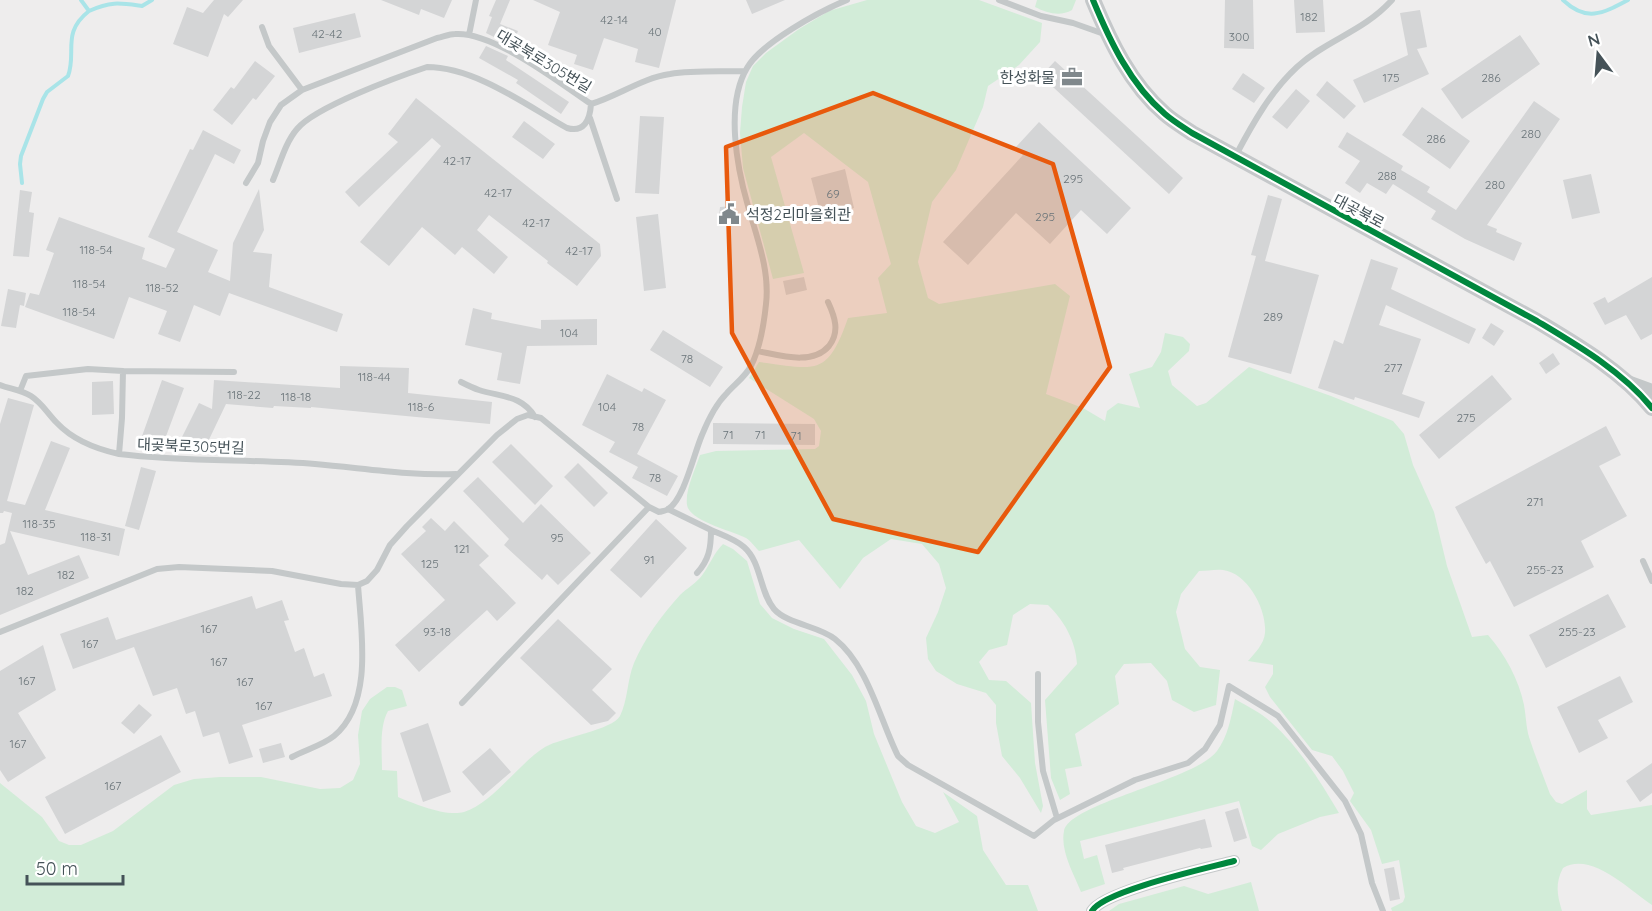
<svg xmlns="http://www.w3.org/2000/svg" width="1652" height="911" viewBox="0 0 1652 911" font-family="Quicksand,'Noto Sans KR',sans-serif">
<style>
.green{fill:#d2ecd8}
.lines{fill:none;stroke-linecap:round;stroke-linejoin:round}
.stream{stroke:#a9e4e8;stroke-width:4}
.building{fill:#d4d5d6}
.lane{stroke:#c4c8c9;stroke-width:6}
.street{stroke:#c4c8c9;stroke-width:12}
.secondary{stroke:#c5c8ca;stroke-width:16}
.cycleway-casing{stroke:#fff;stroke-width:10}
.cycleway{stroke:#00873e;stroke-width:6}
.marked{fill:#e8590c;fill-opacity:0.2;stroke:#e8590c;stroke-width:4.5;stroke-linejoin:round}
.labels{text-anchor:middle;dominant-baseline:central;stroke-width:6;stroke-linejoin:round;paint-order:stroke}
.number-label{font-size:12px;fill:#6a7479}
.street-label{font-size:15px;fill:#455258;stroke:#fff}
.poi-label{font-size:15px;fill:#455258;stroke:#fff;text-anchor:end}
</style>
<rect width="100%" height="100%" fill="#eeeded"/>
<path class="green" d="M867 0H979L1042 23 1040 42 1019 65 988 86 983 107 956 170 932 202 918 262 928 298 939 304 1055 284 1070 296 1046 394 1083 408 1105 421 1107 411 1118 403 1140 408 1129 374 1152 367 1161 352 1165 333 1183 337 1190 344 1189 351 1168 371 1172 385 1197 406 1206 403 1249 367 1331 396 1393 421 1404 434 1413 465 1434 512 1447 566 1472 637 1488 635C1505 654 1519 680 1524 705 1526 716 1526 726 1529 737 1535 756 1543 775 1550 794L1556 802 1562 804 1587 790V809L1591 815 1652 805V905C1630 891 1592 851 1563 868 1555 883 1557 895 1562 911H1392L1391 908 1403 902 1405 897 1399 860 1382 864 1371 830 1350 801 1354 793 1343 771 1332 756 1312 750 1270 697 1265 687 1273 674V665L1248 661C1255 653 1264 644 1265 633 1267 610 1248 573 1223 570 1216 569 1207 571 1199 571L1181 594 1176 612 1185 649 1200 667 1220 670 1216 705 1194 712 1172 700 1167 681 1151 663 1124 664 1115 676 1119 704 1075 734 1082 766 1065 769 1070 794 1060 800 1051 778 1045 700 1077 664C1076 642 1064 620 1048 605L1030 604 1013 615 1007 645 989 650 979 662 989 680 1006 681 1031 703 1035 763 1043 806 1041 813 1020 778 1002 756 996 723V705L986 693 957 684 936 671 928 659 926 638 938 612 946 588 939 564 922 544 891 539 863 558 840 589 799 540 759 551C755 547 751 541 746 538 733 531 689 521 687 505 685 490 695 470 700 455L716 451 815 449 819 446 821 431 814 419 749 378 759 362C816 369 827 378 848 318L887 313 878 278 891 264 868 182 804 133 771 157 804 273 773 279 743 168 740 133 742 107 746 82 753 66 766 53 799 29 829 11Z
M1037 0H1076L1072 10C1060 17 1047 13 1035 7Z
M723 544 733 549 747 561 760 604 772 618 794 629 824 639 852 675 866 701 874 734 902 802 916 826 935 833 959 822 943 792 977 816 983 850 1006 885H1028L1038 911H0V783L42 817 59 841 69 845H81L113 831 174 785 194 779 220 777H261L320 789 340 788 353 780 360 764 358 735 362 711 370 699 387 687H395L402 690 407 706 388 711C379 727 382 752 382 770L397 771 398 797C415 804 446 817 464 812 492 804 519 763 545 747 563 737 612 730 620 716 628 700 627 680 634 663 645 638 661 616 680 595 687 588 697 583 703 574 710 564 714 553 723 544Z
M1235 699C1247 706 1261 713 1271 722 1299 747 1320 781 1339 813L1320 817 1278 834 1261 850 1252 846 1239 801 1080 841 1084 859 1097 855 1105 884 1081 892C1074 874 1060 851 1064 831 1069 803 1196 780 1217 751 1228 736 1231 718 1235 699Z
M1251 882 1259 911H1109L1119 904 1184 886 1208 894Z"/>
<g class="lines">
<path class="stream" d="M1563 0C1586 22 1602 14 1628 0
M89 11C111 1 120 3 142 6L152 0
M22 183 20 164 21 156 43 99 47 92 68 76C77 52 61 33 89 11L81 0"/>
</g>
<path class="building" d="M214 0H243L228 17 224 14 208 57 173 44 187 7 203 13Z
M381 0H452L444 18 421 9 419 15Z
M496 0H510L500 24 518 31 512 46 486 33 492 17 489 16Z
M533 0H676L659 68 635 62 638 49 604 38 593 70 574 64 577 55 548 45 560 12Z
M746 0H785L752 14Z
M1225 0H1253L1254 49 1224 48Z
M1294 0H1323L1325 32 1296 33Z
M1420 10 1427 47 1417 49 1429 74 1364 103 1353 80 1408 55 1400 13Z
M355 13 361 37 299 53 293 28Z
M1520 35 1540 64 1462 119 1441 89Z
M486 46 508 56 506 60 569 102 561 114 516 83 518 80 479 58Z
M255 61 275 76 256 100 253 98 232 125 213 110 231 87 234 89Z
M1055 61 1183 178 1169 194 1041 76Z
M1243 73 1265 88 1254 103 1232 89Z
M1327 81 1356 106 1344 119 1316 95Z
M1296 89 1310 101 1287 129 1272 117Z
M416 98 600 244 601 256 577 286 547 263 548 261 489 215 477 230 508 257 494 274 462 247 455 255 422 227 389 266 360 242 441 146 432 138 359 207 345 192 398 142 388 134Z
M1534 101 1560 119 1487 225 1497 229 1496 232 1522 243 1514 261 1465 239 1431 219 1436 211 1393 184 1386 194 1367 183 1360 193 1345 183 1360 161 1338 147 1347 132 1403 166 1401 170 1430 187 1427 192 1456 210Z
M1422 107 1470 141 1450 169 1402 135Z
M640 116 664 117 659 194 635 193Z
M524 121 555 144 543 159 512 137Z
M1039 122 1131 208 1107 234 1081 210 1050 244 1016 213 968 265 943 242 1023 155 1015 148Z
M203 130 241 150 234 164 215 154 177 232 218 250 208 272 230 281 233 243 259 189 264 230 253 252 272 254 269 287 343 314 337 332 229 293 220 316 194 305 180 342 158 334 167 311 129 297 114 339 25 307 30 293 39 295 54 253 46 250 59 217 145 248 142 259 166 268 175 249 148 237 190 149 193 150Z
M845 169 854 208 821 216 811 178Z
M1591 174 1600 213 1572 219 1563 180Z
M20 190 32 192 29 212 34 213 29 257 13 256Z
M1268 195 1282 199 1265 261 1319 275 1291 374 1228 357 1256 256 1251 255Z
M733 206 732 226 718 224 720 207Z
M658 214 666 288 644 291 636 217Z
M1371 259 1398 268 1391 289 1476 329 1469 344 1386 305 1379 325 1421 339 1402 394 1425 402 1419 418 1355 397 1354 400 1318 388 1334 340 1343 344Z
M804 277 807 290 786 295 783 281Z
M1652 277V334L1641 340 1626 315 1605 325 1593 303 1605 297 1608 303Z
M8 289 26 293 24 306 20 305 16 328 1 326Z
M473 308 492 313 491 319 541 329V320L597 319V345L527 346 520 384 497 380 502 353 465 345Z
M1491 323 1504 331 1494 346 1482 338Z
M663 330 723 367 710 387 650 350Z
M1553 353 1560 364 1546 374 1539 363Z
M340 366 409 368 408 393 492 402 490 424 311 407V408L274 406 273 408 226 404 204 450 181 439 199 403 212 409 214 380 340 388Z
M607 374 642 392 644 388 666 400 637 454 678 476 667 496 632 478 638 467 609 452 615 442 582 425Z
M1492 375 1512 399 1439 459 1419 435Z
M162 380 184 388 162 447 141 439Z
M113 381 114 414 92 415V382Z
M8 398 34 405 7 501 25 505 51 441 70 448 45 510 125 529 119 556 10 531 28 575 79 555 89 578 0 615V545L5 543 12 513 4 511 3 513H0V424Z
M713 423 815 424V445L713 444Z
M1606 426 1621 455 1599 466 1627 516 1581 541 1594 567 1514 607 1490 561 1486 564 1455 507Z
M511 444 553 486 535 505 492 462Z
M578 463 608 493 594 507 564 477Z
M141 467 156 471 139 530 125 526Z
M478 477 523 523 541 504 591 553 558 585 547 574 542 580 504 545 509 539 463 491Z
M431 518 445 531 454 521 489 556 479 565 516 603 497 621 487 610 419 672 395 645 445 600 401 554 426 531 422 527Z
M656 519 687 548 641 598 610 570Z
M1608 594 1626 627 1546 668 1529 635Z
M252 596 256 609 282 600 289 620 284 621 295 652 304 648 314 677 324 673 332 696 242 725 253 757 229 764 219 732 203 737 195 711 186 714 177 688 153 696 134 647 73 669 60 634 108 617 116 640Z
M558 619 612 669 592 690 616 713 608 721 591 725 520 658Z
M43 645 56 690 18 713 46 758 8 782 0 770V671Z
M1620 676 1633 702 1598 720 1608 738 1579 753 1557 707Z
M139 704 152 715 134 734 121 723Z
M428 723 451 792 423 802 400 733Z
M161 735 181 772 65 834 45 797Z
M281 743 285 757 263 763 259 749Z
M490 748 511 772 483 796 462 772Z
M1652 763V793L1640 802 1626 781Z
M1238 808 1247 838 1234 842 1225 812Z
M1205 819 1212 847 1201 849 1200 848 1123 868 1124 870 1112 873 1105 845Z
M1394 867 1400 899 1390 901 1384 869Z"/>
<g class="lines">
<path class="lane" d="M999 0 1041 16 1073 23 1104 34
M262 27 269 46 302 90 437 38C443 37 449 34 455 34 493 31 560 83 591 104 618 96 642 78 670 74 694 70 721 72 745 71
M469 35 476 0
M590 118 617 199
M1236 155C1253 123 1271 91 1297 67 1326 40 1363 32 1392 0
M273 180C280 164 285 143 297 129 315 107 397 77 427 67 475 67 526 105 567 128 584 133 590 120 591 104
M246 183 258 163 263 141 270 122 281 105 302 90
M757 351C779 355 812 366 829 346 840 332 835 317 828 302
M123 371 234 372
M461 382C467 385 473 388 479 390 501 397 522 395 535 417
M0 385C10 389 21 390 31 396 42 403 48 414 57 423 74 441 96 449 119 454
M20 391 26 376 88 369 123 371 122 418 119 454C184 462 250 459 315 464 363 468 409 476 456 474
M668 509 711 530C711 548 709 560 697 573
M711 530C722 535 735 539 744 547 762 563 759 591 774 609 787 624 819 626 835 639 868 665 880 720 898 756L908 765 1034 836 1054 820 1135 780 1188 763 1205 749 1220 725 1229 686 1278 716 1345 801 1361 834 1372 883 1383 911
M1643 561 1652 581
M0 632 157 569 179 567 272 571 341 584 358 585 367 581 377 570 390 545 407 526 497 435 517 419 528 415 541 418 649 507 659 512C662 511 666 511 668 509 684 500 694 453 702 435 708 420 715 405 727 393 735 384 745 377 751 366 760 348 764 324 766 304 770 271 757 238 748 206 737 168 725 105 747 68 761 43 820 11 847 0
M1038 674V722L1043 771 1057 818
M462 703 649 507
M292 757C305 750 323 745 334 736 374 703 361 630 358 585"/>
<path class="street" d="M1628 381 1652 390
M1092 911C1103 891 1208 868 1234 861"/>
<path class="secondary" d="M1093 0C1110 41 1130 84 1165 114 1173 121 1183 127 1192 133L1537 321C1577 345 1622 371 1652 408"/>
<defs>
<path id="cycleway" d="M1093 0C1110 41 1130 84 1165 114 1173 121 1183 127 1192 133L1537 321C1577 345 1622 371 1652 408
M1092 911C1103 891 1208 868 1234 861"/>
</defs>
<use href="#cycleway" class="cycleway-casing"/>
<use href="#cycleway" class="cycleway"/>
</g>
<path class="marked" d="M873 93 1053 164 1110 367 978 552 833 519 732 333 726 147Z"/>
<defs>
<symbol id="office-bare" viewBox="-9 -9 18 18"><path d="M-6-3h4V-5.5h4V-3h4V5H-6ZM-1-4.5V-3h2v-1.5ZM-6 0V1H6V0Z" fill="#80888c" stroke="#fff" stroke-width="2.5" paint-order="stroke"/></symbol>
<symbol id="civic-bare" viewBox="-9 -9 18 18"><path d="M-.6-6.5H3V-4.5H.6V-3L4-1V1h2V6H-6V1h2V-1L-.6-3ZM-1.2 2.5V6h2.4V2.5Z" fill="#80888c" stroke="#fff" stroke-width="2.5" paint-order="stroke"/></symbol>
</defs>
<g fill-rule="evenodd">
<use href="#office-bare" x="1057" y="62" width="30" height="30"/>
<use href="#civic-bare" x="714" y="199" width="30" height="30"/>
</g>
<g class="labels">
<g class="number-label">
<text x="1309" y="16">182</text>
<text x="614" y="19">42-14</text>
<text x="655" y="31">40</text>
<text x="327" y="33">42-42</text>
<text x="1239" y="36">300</text>
<text x="1391" y="77">175</text>
<text x="1491" y="77">286</text>
<text x="1531" y="133">280</text>
<text x="1436" y="138">286</text>
<text x="457" y="160">42-17</text>
<text x="1387" y="175">288</text>
<text x="1073" y="178">295</text>
<text x="1495" y="184">280</text>
<text x="498" y="192">42-17</text>
<text x="833" y="193">69</text>
<text x="1045" y="216">295</text>
<text x="536" y="222">42-17</text>
<text x="96" y="249">118-54</text>
<text x="579" y="250">42-17</text>
<text x="89" y="283">118-54</text>
<text x="162" y="287">118-52</text>
<text x="79" y="311">118-54</text>
<text x="1273" y="316">289</text>
<text x="569" y="332">104</text>
<text x="687" y="358">78</text>
<text x="1393" y="367">277</text>
<text x="374" y="376">118-44</text>
<text x="244" y="394">118-22</text>
<text x="296" y="396">118-18</text>
<text x="421" y="406">118-6</text>
<text x="607" y="406">104</text>
<text x="1466" y="417">275</text>
<text x="638" y="426">78</text>
<text x="728" y="434">71</text>
<text x="760" y="434">71</text>
<text x="796" y="435">71</text>
<text x="655" y="477">78</text>
<text x="1535" y="501">271</text>
<text x="39" y="523">118-35</text>
<text x="96" y="536">118-31</text>
<text x="557" y="537">95</text>
<text x="462" y="548">121</text>
<text x="649" y="559">91</text>
<text x="430" y="563">125</text>
<text x="1545" y="569">255-23</text>
<text x="66" y="574">182</text>
<text x="25" y="590">182</text>
<text x="209" y="628">167</text>
<text x="437" y="631">93-18</text>
<text x="1577" y="631">255-23</text>
<text x="90" y="643">167</text>
<text x="219" y="661">167</text>
<text x="27" y="680">167</text>
<text x="245" y="681">167</text>
<text x="264" y="705">167</text>
<text x="18" y="743">167</text>
<text x="113" y="785">167</text>
</g>
<g class="street-label">
<text transform="translate(544 61) rotate(31)">대곶북로305번길</text>
<text transform="translate(1359 211) rotate(28)">대곶북로</text>
<text transform="translate(191 446) rotate(2)">대곶북로305번길</text>
</g>
<g class="poi-label">
<text x="1055" y="77">한성화물</text>
<text x="746" y="214" text-anchor="start">석정2리마을회관</text>
</g>
</g>
<g transform="translate(1598 54) rotate(344)" stroke="#ffffff" stroke-width="4.5" paint-order="stroke">
<path d="M0-4.5L10 22L0 15L-10 22Z" fill="#455258"/>
<text y="-9" font-size="16" font-weight="bold" text-anchor="middle" fill="#455258">N</text>
</g>
<path d="M27 875v9h96v-9" fill="none" stroke="#455258" stroke-width="3"/>
<text x="36" y="875" font-size="18" fill="#455258" stroke="#ffffff" stroke-width="4.5" paint-order="stroke">50 m</text>
</svg>
